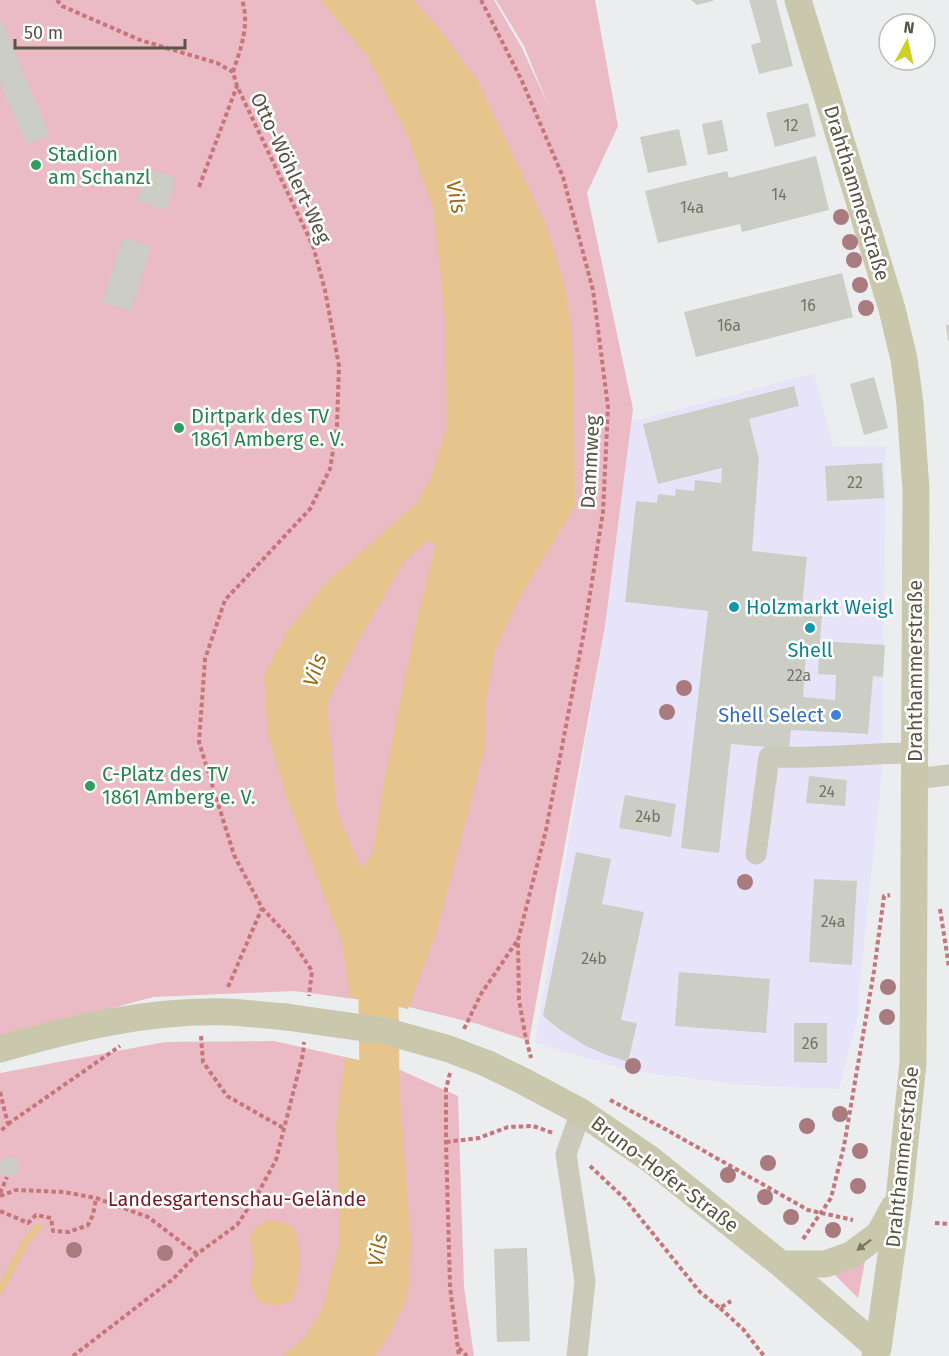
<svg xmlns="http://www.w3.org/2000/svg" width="949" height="1356" viewBox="0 0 949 1356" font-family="'Fira Sans',sans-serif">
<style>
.commercial{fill:#e7e4fa}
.green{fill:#eabbc4}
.water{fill:#e5c58b;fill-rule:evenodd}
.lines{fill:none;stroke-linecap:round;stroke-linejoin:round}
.stream{stroke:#e5c58b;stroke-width:7}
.river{stroke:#e5c58b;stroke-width:40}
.building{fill:#cccdc5;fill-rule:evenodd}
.path{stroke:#c6767b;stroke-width:4;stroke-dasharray:4.5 3;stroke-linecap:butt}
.minor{stroke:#cac9ba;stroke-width:21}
.major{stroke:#c9c7ac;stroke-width:27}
.major-bridge{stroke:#c9c7ac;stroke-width:27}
.tree{fill:#a97a7e}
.oneway{fill:#797864}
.leisure-dot{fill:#2e9e5b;stroke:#fff;stroke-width:2}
.culture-dot{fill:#0f9aa8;stroke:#fff;stroke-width:2}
.shop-dot{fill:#3f7fe0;stroke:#fff;stroke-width:2}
.labels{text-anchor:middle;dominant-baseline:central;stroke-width:5;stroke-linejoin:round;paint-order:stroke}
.number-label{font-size:16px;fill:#747465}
.leisure-label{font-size:20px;fill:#27864d;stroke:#fff;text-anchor:start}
.street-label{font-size:20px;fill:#575645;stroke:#fff}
.culture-label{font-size:20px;fill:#0d838f;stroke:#fff;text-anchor:start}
.shop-label{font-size:20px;fill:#366cbe;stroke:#fff;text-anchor:end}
.park-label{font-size:20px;fill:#731c22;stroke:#fff}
.water-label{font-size:21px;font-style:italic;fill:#9a6b15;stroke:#fff}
</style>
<rect width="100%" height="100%" fill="#ebedee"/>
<path class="commercial" d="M814 373 833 447 886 446 882 772 860 981 858 1016 839 1089 746 1085 631 1071 535 1043 605 626 631 422Z"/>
<path class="green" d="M0 0H494L522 48 549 107 524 46 496 0H595L618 126 587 193 633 409 605 626 529 1041 478 1024 401 1005 294 991 153 997 0 1039Z
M274 1041 398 1069 458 1096 464 1287 474 1356H0V1073L165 1042Z
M867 1251 858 1298 829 1269Z"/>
<path class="water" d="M320 0H413L435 24 478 81 547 227 566 291 572 339 574 404 575 506 518 601 495 650 486 700 485 748 436 934 408 1009 350 996 342 942 288 800 268 735 264 676 288 630 326 583 417 503 430 480 447 426 445 316 433 209 407 134 366 54ZM429 540 436 545 418 615 385 776 373 853 361 868 337 812 327 703 358 642 406 559Z
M345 1057 398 1069 411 1244 408 1296 389 1335 375 1356H283L304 1338 322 1310 340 1239 336 1126Z
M269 1220 285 1223 296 1230C301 1254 300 1277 293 1300L277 1306 258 1301 250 1284 254 1264 250 1240 255 1227Z"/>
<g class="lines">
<path class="stream" d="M0 1290 25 1243 38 1227"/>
<path class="river" d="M380 1119 378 961 382 946"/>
</g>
<path class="building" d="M691 0H713V1L697 5Z
M749 0H776L793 66 759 74 751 45 761 42Z
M0 18 50 135 27 145 0 83Z
M808 103 816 136 775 147 766 113Z
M722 120 728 151 708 155 702 124Z
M679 129 687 165 648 173 640 137Z
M816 156 829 210 742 232 740 224 658 243 645 191 727 171 729 178Z
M147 169 176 178 166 210 137 201Z
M123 238 151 247 131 311 103 302Z
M842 273 853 317 696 357 684 312Z
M946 325H949V341H948Z
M874 377 888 428 864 435 850 384Z
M794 386 799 406 749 419 759 459 752 551 807 557 801 615 822 616 820 641 885 645 883 677 873 676 868 734 791 730 789 749 731 744 719 853 681 848 708 611 625 602 636 501 657 503 658 494 675 496 676 489 694 491 695 480 721 483 722 468 658 484 643 424ZM806 652 819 653 818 674 836 675 835 700 803 697Z
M882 463 884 498 827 501 825 466Z
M809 776 847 780 845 806 806 803Z
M625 795 676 804 671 837 619 828Z
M576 852 611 859 602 904 644 912 621 1020 637 1023 628 1062 604 1054 586 1046 560 1030 543 1016Z
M814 879 857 881 852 965 809 962Z
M679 972 770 979 766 1033 675 1026Z
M794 1023H827V1063L794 1062Z
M-1 1167a10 10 0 1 1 20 0a10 10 0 1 1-20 0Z
M527 1248 530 1341 497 1342 494 1249Z"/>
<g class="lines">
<path class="path" d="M57 0 62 6 140 40 217 63 233 72 237 86 313 246 325 290 339 366 337 426 330 469 310 509 225 600 205 659 199 742 234 855 262 908 291 939 312 971 309 996
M481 0 522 81 563 177 593 290 608 407 603 512 584 632 546 830 518 940 519 1000 525 1034 531 1058
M233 72C241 48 250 24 242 0
M199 187 237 86
M940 909 949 967
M228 987 262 908
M464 1029 481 994 517 941
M201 1036 203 1062 227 1096 285 1129
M450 1073 446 1089V1142L450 1287 459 1356
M0 1092 8 1124 0 1132
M610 1100 667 1130 808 1210 853 1220
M8 1124 120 1046
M446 1142 479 1138 508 1127 533 1126 553 1133
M590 1166 625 1199 700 1292 720 1308 731 1301
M0 1193 7 1177
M0 1196 16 1190 64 1192 96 1198 148 1217 197 1254
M0 1211 28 1223 36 1215 51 1218 53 1231 69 1232 88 1225 93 1215 96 1198
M935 1223 949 1224
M803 1239 831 1198 844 1146 874 971 884 896 890 895
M720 1308 743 1329 764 1356
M459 1348 467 1356
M73 1356 173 1279 197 1254 237 1225 257 1195 276 1160 303 1054 304 1042"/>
<path class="minor" d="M915 779 949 775
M756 854 769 757C818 759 867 753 915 753
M577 1356 585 1281 566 1154 581 1112"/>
<path class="major" d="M798 0 892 309 904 359 910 404 916 490 913 1063 899 1199 878 1348 875 1356
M0 1049C73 1028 149 1010 226 1012 246 1013 266 1015 286 1017
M488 1064 521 1080 581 1112 650 1159 781 1264 878 1348
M781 1264H825L851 1255 879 1234 894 1207"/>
<path class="major-bridge" d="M286 1017 385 1031 449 1049 488 1064"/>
</g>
<g class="tree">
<circle cx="841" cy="217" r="8"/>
<circle cx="850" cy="242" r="8"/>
<circle cx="854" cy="260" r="8"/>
<circle cx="860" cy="285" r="8"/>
<circle cx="866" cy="308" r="8"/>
<circle cx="684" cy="688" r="8"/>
<circle cx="667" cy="712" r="8"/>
<circle cx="745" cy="882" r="8"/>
<circle cx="888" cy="987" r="8"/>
<circle cx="887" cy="1017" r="8"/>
<circle cx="633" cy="1066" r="8"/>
<circle cx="840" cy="1114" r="8"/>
<circle cx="807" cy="1126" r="8"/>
<circle cx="860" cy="1151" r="8"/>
<circle cx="768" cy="1163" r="8"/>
<circle cx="728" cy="1175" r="8"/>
<circle cx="858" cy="1186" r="8"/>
<circle cx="765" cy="1197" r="8"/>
<circle cx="791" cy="1217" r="8"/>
<circle cx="833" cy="1230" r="8"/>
<circle cx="74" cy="1250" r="8"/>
<circle cx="165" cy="1253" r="8"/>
</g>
<defs><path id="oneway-solid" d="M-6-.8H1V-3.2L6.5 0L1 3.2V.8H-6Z" transform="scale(1.5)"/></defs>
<use class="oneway" href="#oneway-solid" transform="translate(864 1245) rotate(143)"/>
<g class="leisure-dot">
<circle cx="36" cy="165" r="6"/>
<circle cx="179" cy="428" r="6"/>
<circle cx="90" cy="786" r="6"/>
</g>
<g class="culture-dot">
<circle cx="734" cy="607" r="6"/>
<circle cx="810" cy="628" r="6"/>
</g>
<circle class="shop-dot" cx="836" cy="715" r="6"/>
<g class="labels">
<g class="number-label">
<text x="791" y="125">12</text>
<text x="779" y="194">14</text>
<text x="692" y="207">14a</text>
<text x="808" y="305">16</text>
<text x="729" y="325">16a</text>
<text x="855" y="482">22</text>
<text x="799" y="675">22a</text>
<text x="827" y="791">24</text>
<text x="648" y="816">24b</text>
<text x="833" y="921">24a</text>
<text x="594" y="958">24b</text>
<text x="810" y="1043">26</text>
</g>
<g class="leisure-label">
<text x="48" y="154">Stadion<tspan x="48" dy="23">am Schanzl</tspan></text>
<text x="191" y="416">Dirtpark des TV<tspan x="191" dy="23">1861 Amberg e. V.</tspan></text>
<text x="102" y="774">C-Platz des TV<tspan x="102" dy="23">1861 Amberg e. V.</tspan></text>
</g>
<g class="street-label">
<text transform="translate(291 168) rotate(65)">Otto-Wöhlert-Weg</text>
<text transform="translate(857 193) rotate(73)">Drahthammerstraße</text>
<text transform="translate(590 462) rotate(-87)">Dammweg</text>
<text transform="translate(915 671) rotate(-90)">Drahthammerstraße</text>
<text transform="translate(902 1157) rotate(-84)">Drahthammerstraße</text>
<text transform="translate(665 1174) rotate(37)">Bruno-Hofer-Straße</text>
</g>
<g class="culture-label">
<text x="746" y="607">Holzmarkt Weigl</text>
<text x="810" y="650" text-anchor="middle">Shell</text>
</g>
<g class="shop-label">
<text x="824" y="715">Shell Select</text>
</g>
<g class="park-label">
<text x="237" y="1199">Landesgartenschau-Gelände</text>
</g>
<g class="water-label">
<text transform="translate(456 197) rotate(79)">Vils</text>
<text transform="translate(315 670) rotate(-71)">Vils</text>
<text transform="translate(378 1250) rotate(-81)">Vils</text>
</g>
</g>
<g transform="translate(907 42) rotate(8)"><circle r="28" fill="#ffffff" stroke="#bcbbb5" stroke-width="1.5"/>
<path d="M0-4.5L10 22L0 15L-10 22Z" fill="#cfcf24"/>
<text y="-9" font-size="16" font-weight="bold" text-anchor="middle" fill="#575645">N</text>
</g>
<path d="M15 39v9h170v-9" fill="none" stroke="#575645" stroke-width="3"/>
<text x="24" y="39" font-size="18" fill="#575645" stroke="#ffffff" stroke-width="4.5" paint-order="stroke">50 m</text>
</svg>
